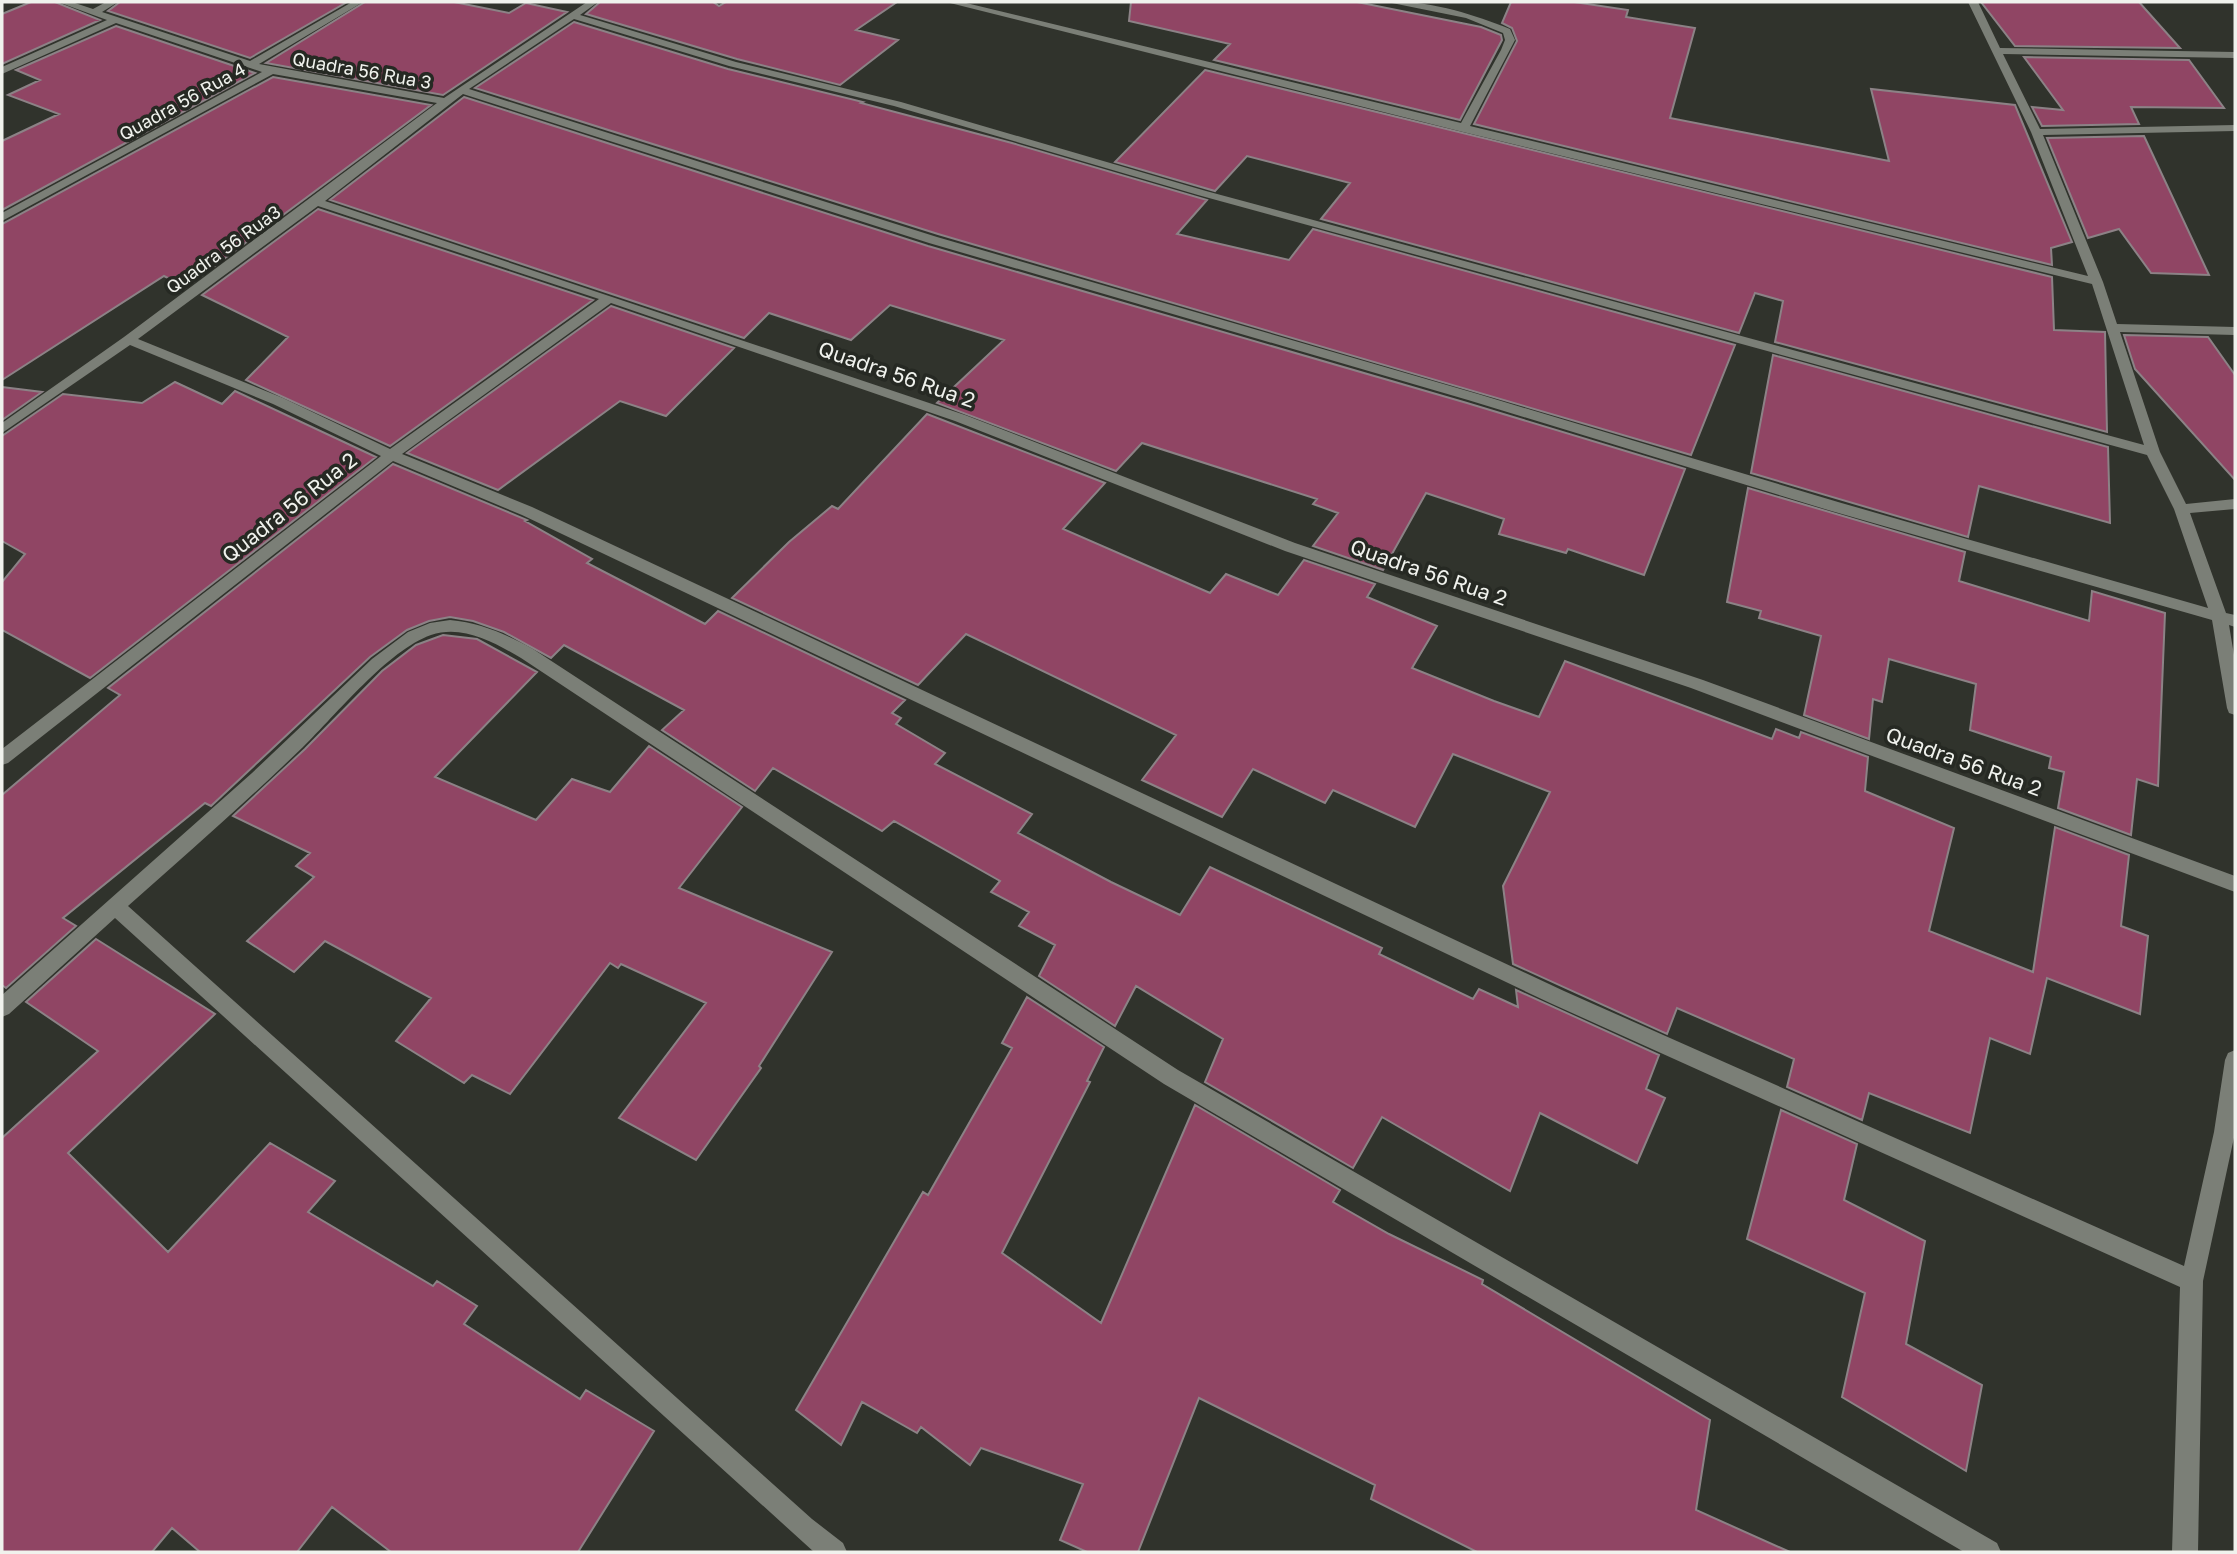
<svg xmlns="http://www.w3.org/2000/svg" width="2237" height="1554" viewBox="0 0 2237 1554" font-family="'Golos Text',sans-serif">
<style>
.building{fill:#904564;stroke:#8c8286;stroke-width:2}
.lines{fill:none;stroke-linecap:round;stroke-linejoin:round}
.minor{fill:#7b7f77;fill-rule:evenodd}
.labels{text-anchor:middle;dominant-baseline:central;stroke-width:7;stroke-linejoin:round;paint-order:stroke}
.far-street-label{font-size:18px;fill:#f0f2ed;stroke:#262923}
.street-label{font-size:21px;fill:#f0f2ed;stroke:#262923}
</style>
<rect width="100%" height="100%" fill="#30332c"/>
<path class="building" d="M31 2H55L100 20 2 64V14Z
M120 2H347L250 58 108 11Z
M365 2H454L509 13 526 3 567 12 443 95 266 63Z
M600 2H713L719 6 726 2H897L856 30 898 40 840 85 737 59 586 14Z
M1131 2H1357L1481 27 1501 35 1502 40 1460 120 1214 60 1230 44 1129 21Z
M1511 2H1574L1628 10 1626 17 1695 28 1670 118 1889 161 1871 89 2015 105 2072 242 2051 248 2052 265 1474 124 1517 41 1512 28 1502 23Z
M1981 2H2139L2180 48 2015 46Z
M574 22 728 69 863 102 861 103 1012 143 1207 200 1177 234 1289 260 1313 229 1735 345 1691 455 938 234 475 88Z
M116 26 255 73 2 210V141L59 114 8 95 40 80 16 70Z
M2024 57 2189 60 2224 108 2131 107 2139 124 2042 126 2032 107 2063 110Z
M1205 70 2052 277 2054 330 2105 332 2107 432 1775 342 1783 301 1755 293 1739 333 1321 219 1350 183 1247 156 1215 191 1115 162Z
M273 77 431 105 186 287 164 276 2 380V224Z
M464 97 928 246 1467 403 1685 469 1644 575 1568 549 1566 553 1499 534 1504 519 1426 493 1383 570 1313 546 1338 513 1313 504 1317 499 1142 443 1116 471 937 403 1004 340 890 305 851 340 769 313 744 338 330 200Z
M2144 136 2209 275 2151 273 2119 229 2088 238 2047 138Z
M318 209 593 300 390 446 246 380 288 337 202 295Z
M611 306 734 348 666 416 620 401 498 490 407 453Z
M2124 335 2208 337 2235 375V480L2135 369Z
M1773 355 2108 447 2110 523 1979 486 1968 537 1751 473Z
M175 382 222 404 235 391 376 457 90 678 2 630V582L25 554 2 541V436L63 394 142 403Z
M2 387 42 392 2 420Z
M927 414 1105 483 1063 529 1210 593 1226 574 1278 595 1304 560 1375 584 1367 597 1437 626 1412 668 1494 701 1539 717 1565 661 1772 739 1776 729 1799 738 1801 732 1868 757 1865 791 1954 828 1929 931 2033 972 2055 827 2129 855 2121 926 2148 936 2140 1014 2047 978 2030 1054 1990 1038 1970 1133 1869 1093 1862 1120 1787 1087 1794 1059 1677 1008 1667 1034 1513 964 1503 886 1550 792 1453 754 1415 827 1333 790 1325 803 1253 769 1222 817 1142 780 1176 735 966 634 918 685 732 598 789 542 832 506 838 509Z
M393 464 527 520 525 521 592 559 587 563 705 624 718 611 905 700 892 713 901 718 896 724 945 753 935 764 1032 814 1018 833 1111 882 1180 915 1210 867 1382 948 1379 954 1473 999 1479 989 1518 1007 1516 990 1659 1055 1646 1089 1665 1098 1637 1163 1540 1113 1510 1191 1382 1117 1353 1168 1205 1082 1223 1039 1136 986 1115 1026 1039 976 1055 945 1019 926 1029 912 991 892 1000 881 894 821 882 831 773 768 755 791 662 730 684 710 564 645 551 658 504 632 473 621 450 617 429 621 407 630 370 657 211 806 205 803 63 918 76 926 6 988 2 985V795L120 695 108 688Z
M1748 488 1965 552 1959 581 2089 621 2092 591 2165 613 2158 786 2137 779 2131 835 2058 808 2064 772 2049 768 2051 757 1970 730 1976 684 1889 659 1882 702 1873 699 1869 739 1804 715 1821 636 1759 618 1761 611 1727 602Z
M443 635 477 639 537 672 435 777 536 820 572 779 610 792 649 746 742 807 679 888 832 952 759 1066 761 1068 696 1160 619 1118 706 1003 621 964 618 968 610 963 510 1094 472 1075 464 1083 396 1041 431 998 325 941 294 972 247 941 314 877 296 866 310 853 233 816 305 749 382 671 416 645Z
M96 939 215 1014 68 1153 168 1252 270 1143 335 1181 308 1212 433 1286 437 1281 477 1306 464 1324 580 1399 586 1390 654 1431 578 1552H391L332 1507 297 1552H200L172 1528 152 1552H2V1138L98 1051 26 1002Z
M1027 997 1104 1047 1087 1081 1090 1082 1002 1253 1101 1323 1195 1105 1340 1190 1333 1202 1389 1234 1483 1280 1482 1284 1710 1420 1696 1510 1790 1552H1477L1371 1499 1375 1485 1199 1398 1138 1552H1087L1060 1540 1083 1484 981 1448 970 1465 921 1427 917 1433 862 1402 841 1445 796 1410 923 1192 928 1195 1012 1048 1002 1043Z
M1781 1110 1857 1144 1844 1200 1925 1241 1906 1344 1982 1385 1966 1471 1842 1397 1865 1293 1747 1239Z"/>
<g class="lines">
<path class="minor" d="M58 2H72L93 9 106 2H118L102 12 250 61 352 2H363L259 64 444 98 587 2H598L580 15 736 62 901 102 1206 191 2144 445 2092 284 1463 132 946 2H962L1461 123 1501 50 1505 40 1503 33 1466 18 1387 2C1429 0 1472 14 1510 29L1515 40 1470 126 2088 276 2031 132 1968 2H1978L2000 48 2235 52V58L2003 54 2040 129 2235 125V131L2043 135 2103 282 2117 324 2235 327V335L2120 332 2160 452 2186 504 2235 499V509L2190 513 2226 613 2235 615V627L2229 625 2235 661V715L2229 713 2227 708 2212 620 1828 510 1468 400 929 243 463 94 325 201 965 415 1295 543 1703 680 2235 876V892L1691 688 1285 551 955 421 611 303 402 454 532 507 1564 991 2184 1266 2214 1132 2225 1060 2228 1053 2235 1050V1133L2203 1281 2198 1552H2172L2180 1287 1550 1003 522 515 393 461 8 763 2 765V749L381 456 273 404 130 345 2 433V423L124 337 437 103 273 74 2 221V213L262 72 116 23 2 74V67L107 20ZM574 19 729 66 894 106 1198 195 2147 455 2174 509 2208 608 1838 502 1478 394 937 237 469 89ZM318 206 599 299 390 449 283 398 138 339Z
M450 620C481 623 506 634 533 649L1178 1070 1997 1543 2001 1552H1964L1164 1084 521 658C495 643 463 624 431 635 388 650 336 715 303 747 246 802 187 854 128 906L812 1519 843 1543 847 1552H814L115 918 9 1014 2 1017V995L252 773 372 659 408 632 430 623Z"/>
</g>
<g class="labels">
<g class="far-street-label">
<text transform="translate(362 70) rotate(10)">Quadra 56 Rua 3</text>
<text transform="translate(182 101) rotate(-29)">Quadra 56 Rua 4</text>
<text transform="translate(223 249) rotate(-36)">Quadra 56 Rua3</text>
</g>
<g class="street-label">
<text transform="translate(897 374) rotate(19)">Quadra 56 Rua 2</text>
<text transform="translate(289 507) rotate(-38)">Quadra 56 Rua 2</text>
<text transform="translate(1429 572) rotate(19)">Quadra 56 Rua 2</text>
<text transform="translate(1964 761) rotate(20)">Quadra 56 Rua 2</text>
</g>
</g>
<rect width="2237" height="1554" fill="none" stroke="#f0f2ed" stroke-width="7"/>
</svg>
